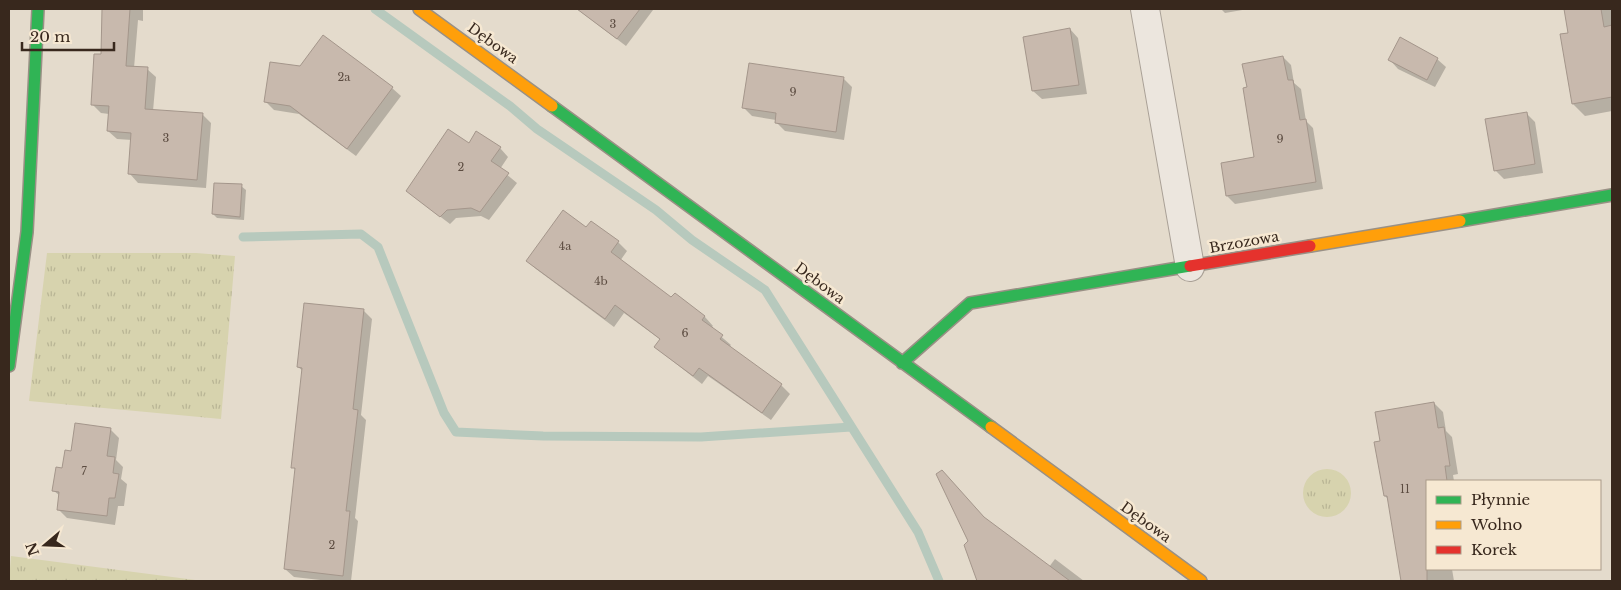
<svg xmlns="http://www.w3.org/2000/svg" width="1621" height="590" viewBox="0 0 1621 590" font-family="'Libre Baskerville',serif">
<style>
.grass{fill:url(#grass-tufts)}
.shadow{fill:#0003}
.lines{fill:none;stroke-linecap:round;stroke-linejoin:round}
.stream{stroke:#b7c9bd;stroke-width:9}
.building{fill:#c8b9ad;stroke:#a4968b}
.street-casing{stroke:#a9a096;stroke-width:30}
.fast-casing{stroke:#999085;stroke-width:14}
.slow-casing{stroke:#999085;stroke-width:14}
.jam-casing{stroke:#999085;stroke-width:14}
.street{stroke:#ece6de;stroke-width:28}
.fast{stroke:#30b455;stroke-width:11}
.slow{stroke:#ff9f0a;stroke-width:11}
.jam{stroke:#e5322d;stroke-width:11}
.labels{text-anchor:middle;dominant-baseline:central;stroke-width:5;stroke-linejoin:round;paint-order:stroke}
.number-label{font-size:11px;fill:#5c4c41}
.street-label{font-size:14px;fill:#38281d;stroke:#f6e8d2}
</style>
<defs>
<pattern id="grass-tufts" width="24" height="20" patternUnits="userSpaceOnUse" patternTransform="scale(1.25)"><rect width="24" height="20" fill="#d7d3ae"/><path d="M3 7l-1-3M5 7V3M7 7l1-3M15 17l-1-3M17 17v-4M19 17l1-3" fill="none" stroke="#b9b595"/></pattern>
</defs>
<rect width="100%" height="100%" fill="#e4dbcc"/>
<path class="grass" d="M47 253H196L235 256 221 419 29 401Z
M1303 493a24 24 0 1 1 48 0a24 24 0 1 1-48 0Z
M11 556 203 581H209H9Z"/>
<path class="shadow" d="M104 9H143V21L138 20 134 68 147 69 156 77 153 111 202 114 211 123 206 188 138 183 130 174 132 140 117 139 108 131 109 114 101 113 92 104 102 56Z
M577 9H652L653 10 626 46Z
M1221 9H1248L1225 13Z
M1565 9H1611L1612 18V111L1585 116 1573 104 1569 34Z
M1070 29 1078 38 1087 94 1042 99 1033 91Z
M1283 57 1291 65 1294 83 1301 89 1306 121 1313 128 1323 189 1235 204 1227 196 1256 158 1248 88Z
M1437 59 1446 67 1435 87 1398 69 1390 60Z
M843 78 852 87 844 140 785 131 776 122V120L752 116 744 108Z
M392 88 401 96 356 156 299 114 274 110 266 102Z
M1526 113 1535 122 1543 173 1504 179 1495 170Z
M469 145 500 148 508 157 500 169 517 183 489 220 481 216 456 218 450 224 417 199 408 191Z
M241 186 246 190 244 220 217 218 213 214Z
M591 222 618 242 627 251 620 261 672 299 675 295 705 317 713 326 711 328 731 345 729 347 781 385 790 394 771 420 708 376 702 384 665 355 656 347 661 340 624 313 614 327 536 269 527 261 586 229Z
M363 310 372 319 361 415 366 420 355 518 358 521 351 581H329L294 577 285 569 296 471 293 467 303 371 298 367Z
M1434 403 1443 412 1446 431 1452 437 1458 474 1453 475 1454 481H1427V569H1452L1454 581H1402L1389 500 1385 496 1381 442Z
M110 429 119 438 116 460 123 467 121 479 127 484 124 506H118L115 525 67 518 58 509 60 496 54 491 63 470 73 453Z
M986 521 1049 567 1055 559 1084 581H978L965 545Z"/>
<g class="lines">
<path class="stream" d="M375 9 510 106 537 129 656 210 692 240 765 290 918 532 939 581
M243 237 361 234 378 247 444 413 456 432 543 436 701 437 851 427"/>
</g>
<path class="building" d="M102 9H130L126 66 148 67 145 109 203 113 197 180 128 174 131 133 107 131 109 106 91 105 94 54H101Z
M577 9H640L617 39Z
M1564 9H1601L1604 27 1612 25V97L1572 104 1560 34 1568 33Z
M1070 28 1079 85 1032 91 1023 37Z
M323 35 393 87 347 149 290 106 264 102 270 62 300 66Z
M1400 37 1438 58 1427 80 1388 60Z
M1283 56 1288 80H1293L1300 120 1306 119 1316 182 1226 196 1221 163 1254 157 1243 88 1247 87 1242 64Z
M749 63 844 77 836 132 775 123 776 113 742 108Z
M1527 112 1535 164 1494 171 1485 119Z
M448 129 469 143 476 131 501 147 491 161 509 173 480 212 471 208 447 210 440 217 406 191Z
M214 183 242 184 240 217 212 214Z
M563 210 586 227 591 221 619 241 611 252 671 297 675 293 705 316 702 320 723 335 720 339 782 384 762 413 699 368 693 376 654 347 660 339 615 305 605 319 526 261Z
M304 303 364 309 353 409 358 410 346 511H350L343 576 284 569 295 468H291L302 368 297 367Z
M1434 402 1438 428 1444 427 1450 466H1445L1447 481H1427V581H1401L1387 496H1384L1374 442 1380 441 1375 412Z
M75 423 111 428 107 456 115 457 113 473 119 474 115 498H109L107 516 57 510 59 492 52 491 56 467 62 468 65 450 71 451Z
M942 470 984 517 1070 581H977L964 545 968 541 936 474Z"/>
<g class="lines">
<defs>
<path id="street" d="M1145 9 1190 267"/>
<path id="fast" d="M552 106 991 427
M1460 221 1612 195
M902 363 970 303 1190 266
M9 366 27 232 38 9"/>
<path id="slow" d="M419 9 552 106
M1310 246 1460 221
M991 427 1201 581"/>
<path id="jam" d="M1190 266 1310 246"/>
</defs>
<use href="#street" class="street-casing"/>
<use href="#fast" class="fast-casing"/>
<use href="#slow" class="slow-casing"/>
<use href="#jam" class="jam-casing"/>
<use href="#street" class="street"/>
<use href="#fast" class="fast"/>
<use href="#slow" class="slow"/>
<use href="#jam" class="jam"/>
</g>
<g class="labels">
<g class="number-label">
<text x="613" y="24">3</text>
<text x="344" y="77">2a</text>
<text x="793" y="92">9</text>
<text x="166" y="138">3</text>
<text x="1280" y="139">9</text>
<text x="461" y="167">2</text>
<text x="565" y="246">4a</text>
<text x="601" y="281">4b</text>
<text x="685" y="333">6</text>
<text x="84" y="471">7</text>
<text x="1405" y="489">11</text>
<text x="332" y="545">2</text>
</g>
<g class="street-label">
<text transform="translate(493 43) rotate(36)">Dębowa</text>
<text transform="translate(1244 242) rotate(-10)">Brzozowa</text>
<text transform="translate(820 283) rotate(37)">Dębowa</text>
<text transform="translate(1146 522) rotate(36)">Dębowa</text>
</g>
</g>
<rect width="1621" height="590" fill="none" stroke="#38281d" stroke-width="20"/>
<rect x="1426" y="480" width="175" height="90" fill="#f6e8d2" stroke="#aa9b8a"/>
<rect x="1436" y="496" width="25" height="8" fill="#30b455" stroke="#aa9b8a"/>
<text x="1471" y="505" font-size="15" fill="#38281d">Płynnie</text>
<rect x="1436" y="521" width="25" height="8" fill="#ff9f0a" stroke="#aa9b8a"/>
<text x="1471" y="530" font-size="15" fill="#38281d">Wolno</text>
<rect x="1436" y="546" width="25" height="8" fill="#e5322d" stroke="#aa9b8a"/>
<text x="1471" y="555" font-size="15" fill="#38281d">Korek</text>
<g transform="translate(45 545) rotate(251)" stroke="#f6e8d2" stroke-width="4" paint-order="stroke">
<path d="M0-4L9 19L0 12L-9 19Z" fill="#38281d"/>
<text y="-8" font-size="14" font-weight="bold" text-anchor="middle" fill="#38281d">N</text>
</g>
<path d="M22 42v8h92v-8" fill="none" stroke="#38281d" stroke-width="2.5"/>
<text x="30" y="42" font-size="15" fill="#38281d" stroke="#f6e8d2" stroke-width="4" paint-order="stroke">20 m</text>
</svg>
